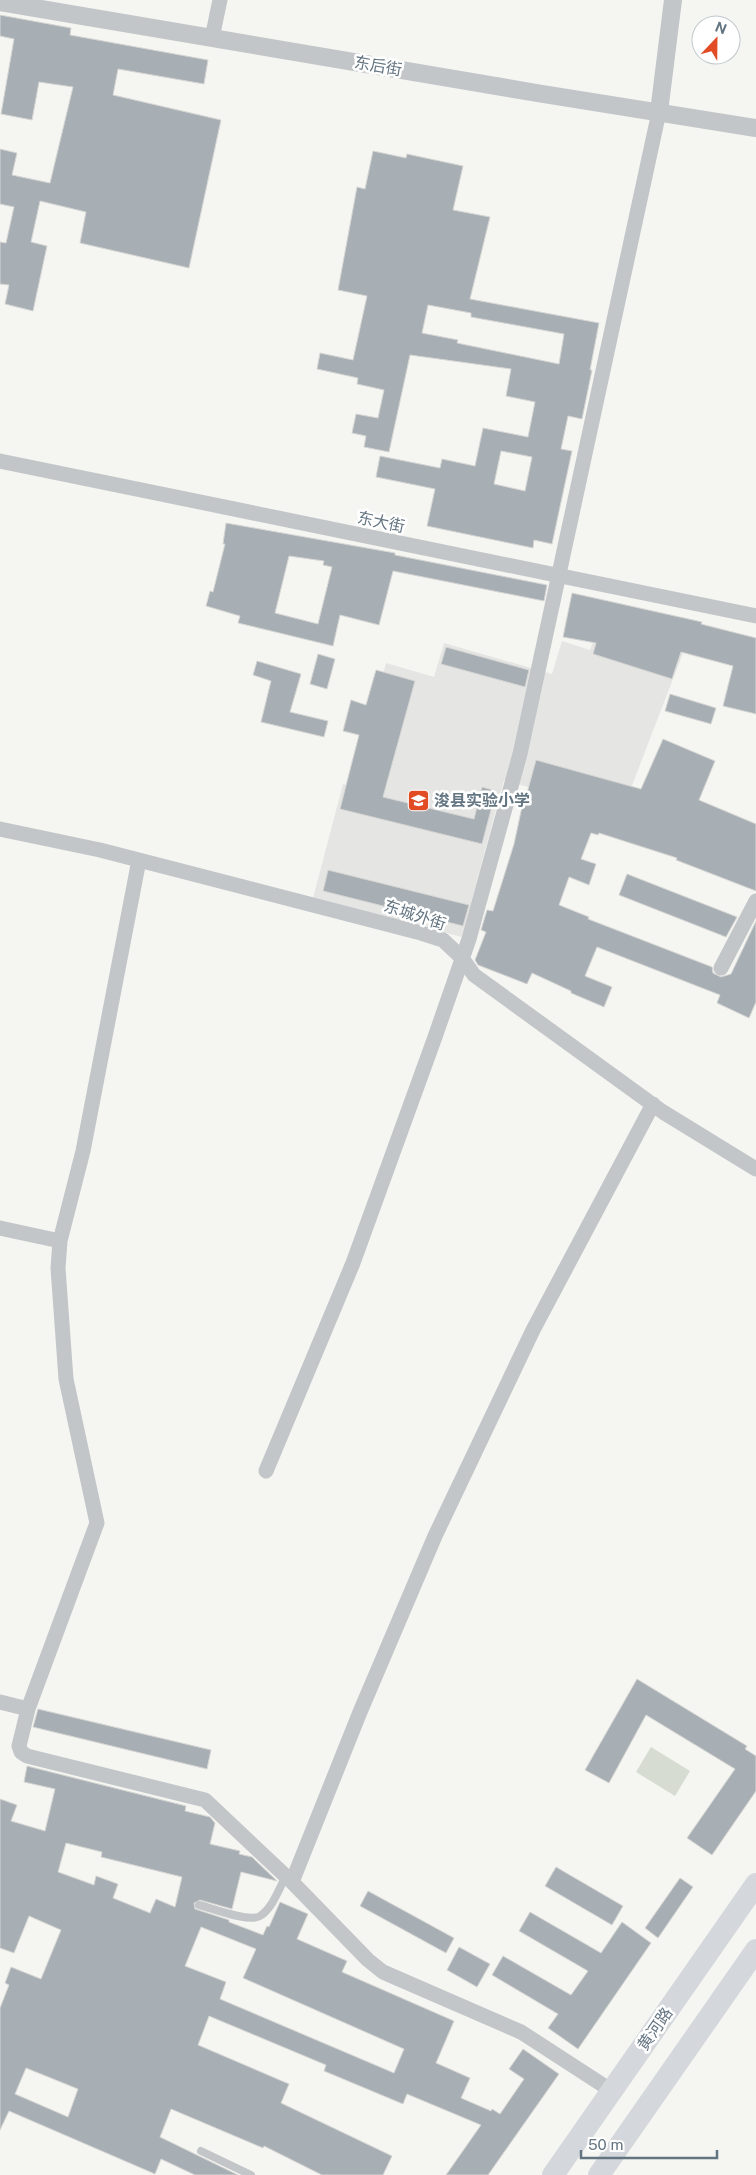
<svg xmlns="http://www.w3.org/2000/svg" width="756" height="2175" viewBox="0 0 756 2175" font-family="'Public Sans','Noto Sans SC',sans-serif">
<style>
.built{fill:#e5e6e4}
.green{fill:#d6dcd2}
.building{fill:#a7afb4;stroke:#d6d6d4;fill-rule:evenodd}
.lines{fill:none;stroke-linecap:round;stroke-linejoin:round}
.service{stroke:#c2c6c9;stroke-width:8}
.minor{stroke:#c2c6c9;stroke-width:15}
.tertiary{stroke:#c2c6c9;stroke-width:18}
.primary{stroke:#d4d8dc;stroke-width:22}
.labels{text-anchor:middle;dominant-baseline:central;stroke-width:5;stroke-linejoin:round;paint-order:stroke}
.street-label{font-size:16px;fill:#647582;stroke:#fff}
.poi-label{font-size:16px;font-weight:bold;fill:#647582;stroke:#fff;text-anchor:start}
</style>
<rect width="100%" height="100%" fill="#f5f5f1"/>
<path class="built" d="M636 638 683 653 621 814 504 780 462 937 313 898 343 784 354 787 386 663 434 677 444 643 552 674 562 641 590 650 594 640Z"/>
<path class="green" d="M651 1747 690 1771 675 1796 636 1772Z"/>
<path class="building" d="M0 15 71 28 70 35 208 60 204 84 118 69 113 95 221 120 189 268 80 243 86 212 40 201 31 242 47 246 33 311 5 304 9 285 0 284V242L6 243 14 207 0 204V149L17 153 12 175 50 183 73 87 39 82 32 120 1 114 14 39 0 36Z
M373 151 406 158 407 154 463 166 453 210 490 217 470 299 599 323 590 370H592L582 419 568 416 561 449 572 451 552 544 534 540 533 548 427 526 435 489 376 477 380 456 440 468 442 459 475 466 483 428 528 437 535 402 506 396 511 369 410 355 389 452 364 447 366 436 352 433 356 414 378 418 384 390 357 384 358 378 317 369 320 353 353 360 367 296 338 290 357 187 365 189ZM428 305 471 313V317L564 334 559 364 457 343 458 340 422 333ZM501 451 532 457 525 491 494 484Z
M226 523 395 553V555L547 585 544 601 393 571 379 625 340 615 333 646 238 623 240 616 206 606 210 591 213 592 225 544H223ZM289 556 324 561 323 565 332 567 318 624 275 613Z
M572 593 702 622 701 624 756 638V714L723 706 733 666 681 652 672 679 593 654 596 643 563 637Z
M446 647 529 670 525 687 441 664Z
M318 654 335 659 327 689 310 684Z
M257 661 301 674 290 712 328 721 324 737 261 722 271 681 253 675Z
M376 670 415 681 383 797 474 819 482 787 496 791 482 844 340 809 359 735 343 731 351 700 366 705Z
M670 694 716 708 711 724 665 711Z
M663 739 715 761 699 800 756 824V891L676 860 677 858 599 833 598 835 591 833 581 859 596 864 589 885 569 877 559 905 589 917 588 919 712 967 713 973 721 977 731 974 756 921V1002L749 1018 717 1003 720 995 597 947 585 976 612 987 604 1007 571 993V991L532 973 527 984 478 965 475 960 486 932 481 930 487 910 493 911 514 844 525 793H527L536 760 641 789Z
M328 870 469 905 463 926 323 891Z
M627 874 737 917 726 937 619 895Z
M637 1679 747 1746 745 1749 756 1756V1791L712 1855 687 1838 735 1769 646 1715 609 1783 585 1770Z
M38 1709 211 1750 207 1769 33 1727Z
M27 1766 186 1806 185 1811 210 1817 215 1823 210 1844 240 1851 239 1854 252 1857 277 1881 241 1872 232 1909 200 1900 194 1903 195 1909 229 1920V1922L263 1935 267 1926 269 1927 280 1902 308 1914 297 1939 347 1961 342 1972 454 2021 436 2063 470 2078 461 2098 491 2111 492 2109 500 2114 524 2079 509 2069 523 2049 559 2074 488 2175H446L481 2125 407 2094 403 2104 324 2071 326 2065 209 2016 198 2045 289 2084 281 2103 392 2156 383 2175H322L264 2146 263 2148 171 2109 160 2137 238 2175H195L161 2159 155 2174 9 2111 0 2130V2008L9 1985 5 1983 11 1967 41 1979 61 1930 29 1916 14 1953 0 1948V1799L17 1805 11 1821 45 1831 55 1789 24 1782ZM66 1843 102 1852 101 1857 182 1877 175 1907 156 1899 150 1913 113 1898 118 1884 96 1876 94 1885 58 1872ZM201 1927 256 1949 243 1978 404 2049 394 2073 220 1999 226 1982 185 1966ZM26 2068 78 2089 68 2117 15 2094Z
M556 1867 623 1906 612 1925 545 1886Z
M680 1878 693 1887 658 1938 645 1928Z
M368 1891 454 1938 446 1953 360 1906Z
M530 1912 601 1953 622 1922 651 1943 578 2049 548 2028 558 2014 492 1975 503 1956 571 1995 588 1971 519 1931Z
M459 1947 490 1964 477 1987 447 1970Z"/>
<g class="lines">
<path class="service" d="M199 1905C212 1908 249 1923 260 1916 273 1908 279 1888 286 1876
M201 2151 251 2175"/>
<path class="minor" d="M212 38 220 0
M0 461 756 616
M0 829 100 850 421 933 443 940 462 958 474 975 663 1112 756 1169
M721 968 756 901
M0 1228 60 1241
M266 1471 353 1263 435 1037 469 939 520 754 659 112
M0 1702 28 1709 19 1746 21 1752 27 1756 205 1800 292 1882 368 1960 383 1972 521 2032 612 2091
M28 1709 97 1523 66 1379 58 1268 60 1241 83 1151 139 860
M292 1882 360 1712 435 1536 533 1330 653 1104"/>
<path class="tertiary" d="M0 2 543 94 756 128
M659 112 673 0"/>
<path class="primary" d="M553 2175 756 1884
M599 2175 756 1950"/>
</g>
<defs>
<symbol id="school-square" viewBox="-11 -11 22 22"><rect x="-9" y="-9" width="18" height="18" rx="4" fill="#e14c24" stroke="#fff"/><path d="M0-5L7-2L0 1L-7-2ZM-4 1L0 2.5L4 1V4Q0 6-4 4Z" fill="#fff"/></symbol>
</defs>
<g fill-rule="evenodd">
<use href="#school-square" x="406" y="788" width="25" height="25"/>
</g>
<g class="labels">
<g class="street-label">
<text transform="translate(378 66) rotate(10)">东后街</text>
<text transform="translate(381 522) rotate(12)">东大街</text>
<text transform="translate(415 915) rotate(18)">东城外街</text>
<text transform="translate(655 2029) rotate(-55)">黄河路</text>
</g>
<g class="poi-label">
<text x="434" y="800">浚县实验小学</text>
</g>
</g>
<g transform="translate(716 40) rotate(22)"><circle r="24" fill="#ffffff" stroke="#c1c8cd"/>
<path d="M0-4L9 19L0 12L-9 19Z" fill="#e14c24"/>
<text y="-8" font-size="14" font-weight="bold" text-anchor="middle" fill="#647582">N</text>
</g>
<path d="M581 2150v8h136v-8" fill="none" stroke="#647582" stroke-width="2.5"/>
<text x="588" y="2150" font-size="15" fill="#647582" stroke="#ffffff" stroke-width="4" paint-order="stroke">50 m</text>
</svg>
